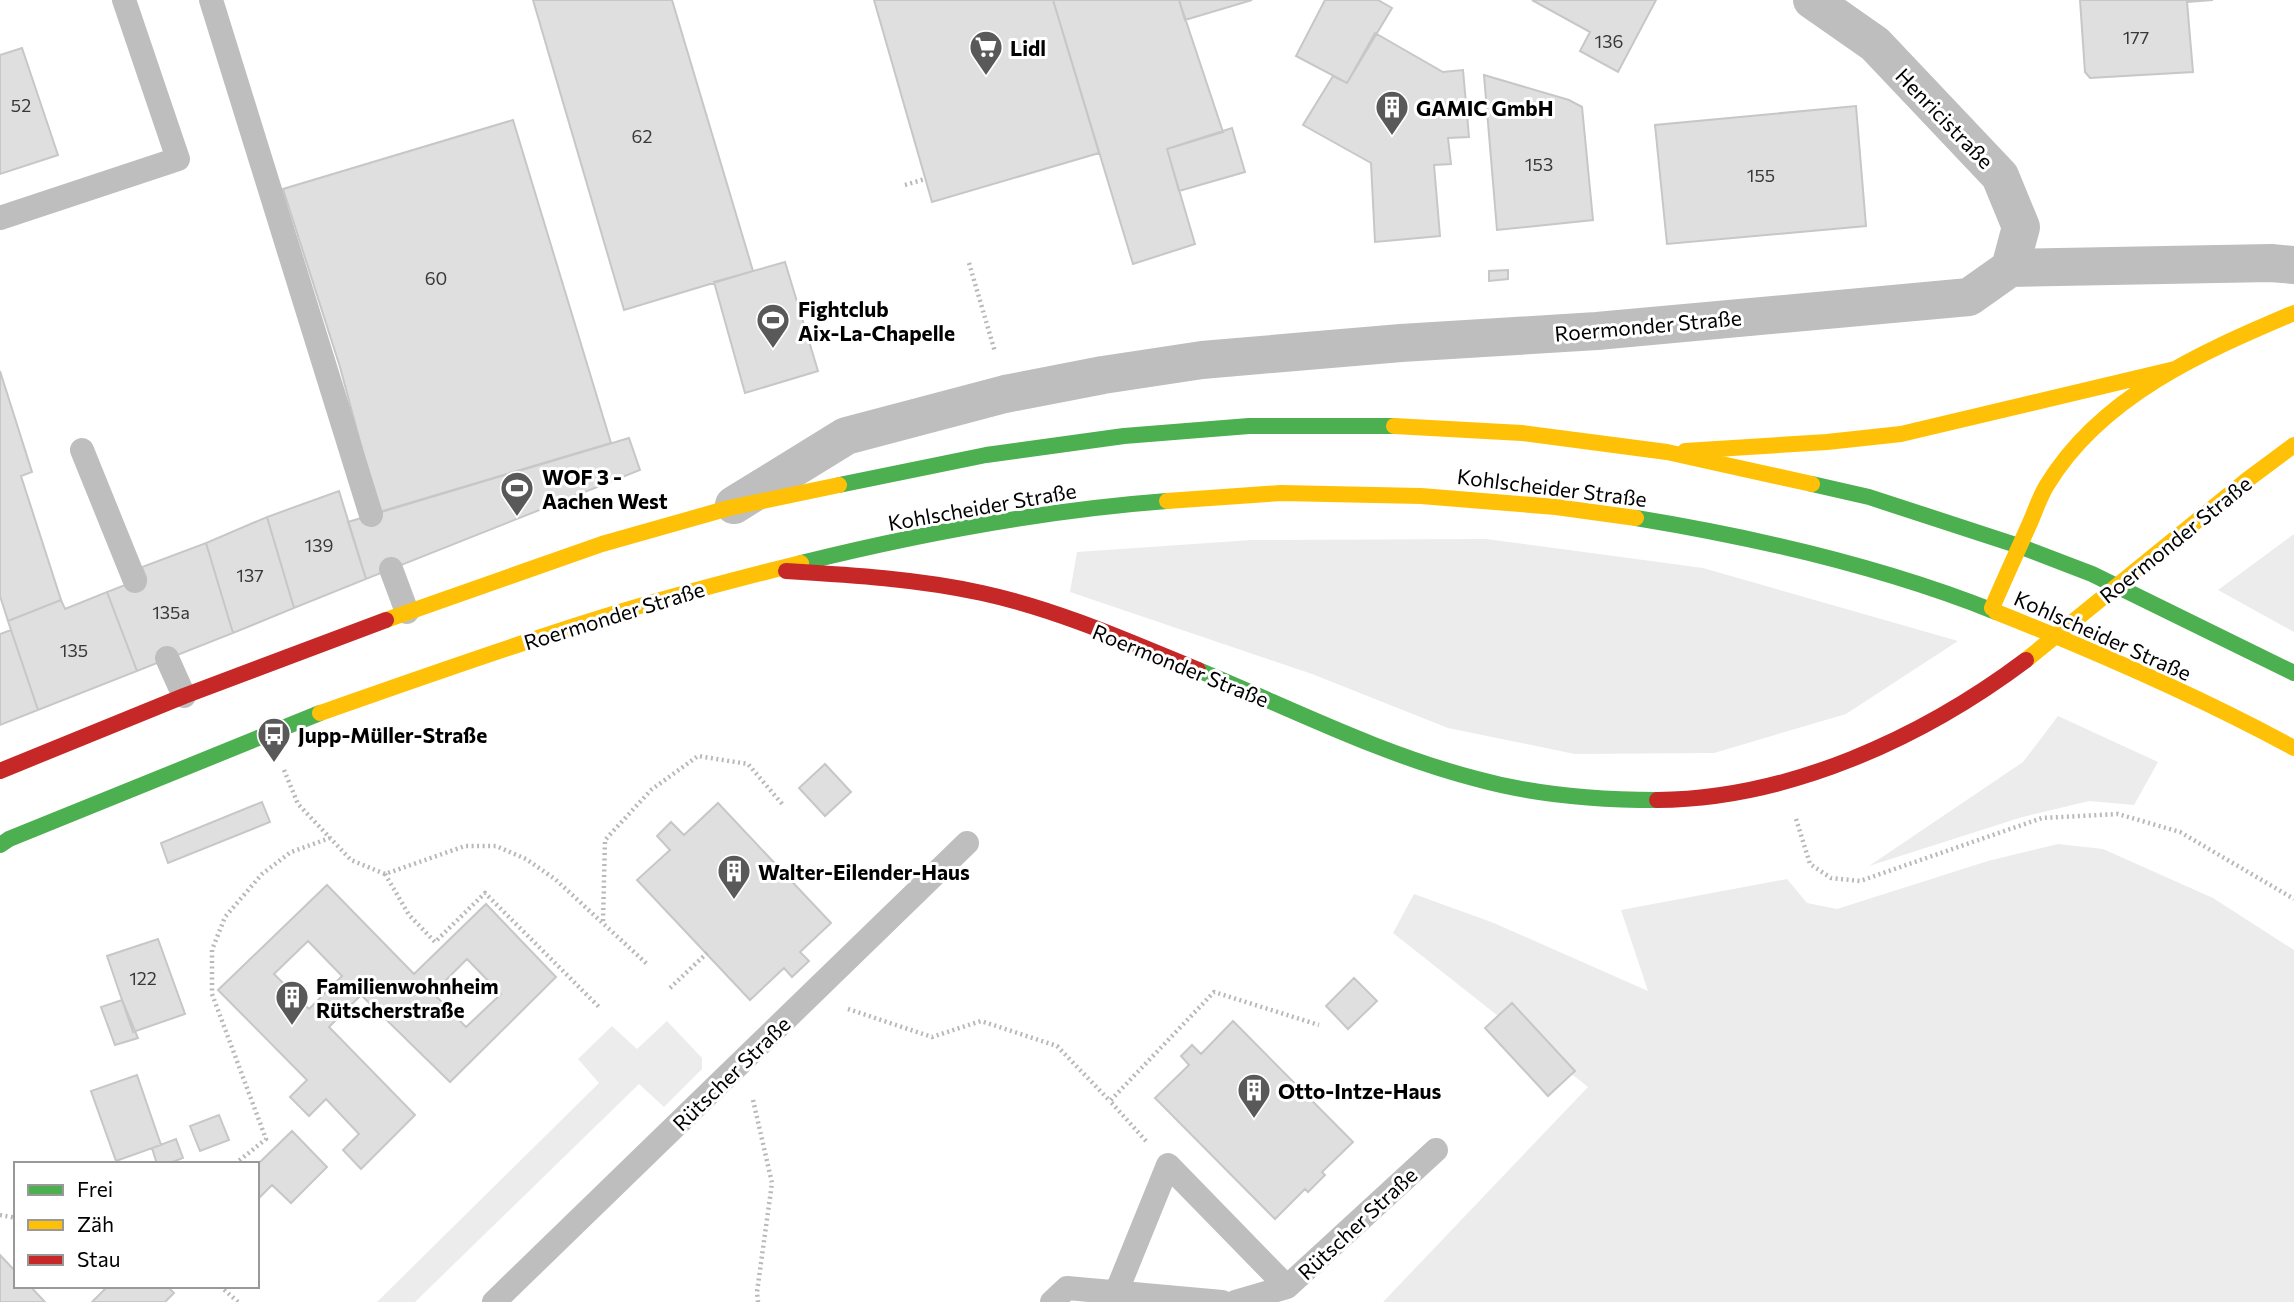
<svg xmlns="http://www.w3.org/2000/svg" width="2294" height="1302" viewBox="0 0 2294 1302" font-family="Commissioner,sans-serif">
<style>
.green{fill:#ececec}
.building{fill:#dfdfdf;stroke:#c7c7c7;stroke-width:2;fill-rule:evenodd}
.lines{fill:none;stroke-linecap:round;stroke-linejoin:round}
.path{stroke:#b9b9b9;stroke-width:4.5;stroke-dasharray:2 3.5;stroke-linecap:butt}
.lane{stroke:#bebebe;stroke-width:24}
.street{stroke:#bebebe;stroke-width:38}
.fast{stroke:#4caf50;stroke-width:16}
.slow{stroke:#ffc107;stroke-width:16}
.jam{stroke:#c62828;stroke-width:16}
.labels{text-anchor:middle;dominant-baseline:central;stroke-width:6;stroke-linejoin:round;paint-order:stroke}
.number-label{font-size:18px;fill:#383838}
.poi-label{font-size:21px;font-weight:bold;fill:#000;stroke:#fff;text-anchor:start}
.street-label{font-size:21px;fill:#000;stroke:#fff}
</style>
<rect width="100%" height="100%" fill="#fff"/>
<path class="green" d="M2294 534V632L2218 590Z
M1486 539 1703 568 1958 641 1846 714 1714 753 1575 754 1448 728 1312 674 1070 592 1077 552 1252 540Z
M2058 716 2158 762 2134 805 2089 801 2019 818 1869 866 2023 762Z
M2058 844 2103 849 2213 898 2294 950V1302H1383L1588 1087 1393 933 1414 894 1494 923 1648 991 1621 910 1787 879 1807 903 1837 909 1988 861Z
M667 1021 702 1058V1069L664 1107 639 1084 415 1302H377L599 1083 578 1059 612 1026 637 1049Z"/>
<path class="building" d="M533 0H672L753 271 624 310Z
M874 0H1053L1099 153 932 202Z
M1053 0H1179L1223 132 1167 149 1195 244 1133 264Z
M1179 0H1252L1185 20Z
M1325 0H1378L1392 8 1347 83 1296 56Z
M1532 0H1656L1618 72 1580 51 1590 32Z
M2080 0H2213L2187 2 2193 72 2090 78 2085 72Z
M1375 33 1443 72 1463 70 1469 137 1448 138 1451 164 1434 165 1440 236 1375 242 1371 163 1303 125 1333 76 1347 83Z
M22 48 58 155 0 174V55Z
M1484 75 1569 100 1582 107 1593 220 1497 230Z
M1856 106 1866 226 1667 244 1655 125Z
M513 120 611 443 379 512 340 367 283 189Z
M1232 128 1245 172 1179 191 1167 149Z
M785 262 818 371 745 393 714 282Z
M1508 270V279L1489 281V271Z
M0 371 32 472 21 476 61 600 8 621 0 596Z
M629 438 640 470 366 579 348 522Z
M339 491 366 579 294 608 267 517Z
M267 517 294 608 233 633 206 543Z
M206 543 233 633 137 671 107 592 146 577 142 567Z
M107 592 137 671 38 710 8 621 61 600 65 609Z
M11 630 38 710 0 725V634Z
M825 764 851 792 825 816 799 788Z
M262 802 270 822 168 863 161 843Z
M718 803 831 923 800 952 809 961 792 977 784 968 750 1000 637 880 670 850 657 836 671 822 684 835Z
M327 885 414 974 486 904 556 977 450 1082 361 995 329 1027 415 1115 361 1169 343 1150 359 1134 326 1099 309 1116 290 1097 307 1080 218 990ZM308 941 342 976 309 1009 274 974ZM467 959 501 994 466 1027 433 993Z
M158 939 185 1014 133 1032 107 956Z
M1354 978 1377 1001 1348 1029 1326 1006Z
M122 1000 138 1038 115 1045 101 1007Z
M1512 1003 1575 1071 1548 1096 1485 1028Z
M1233 1021 1353 1142 1322 1172 1325 1175 1308 1192 1305 1189 1275 1219 1155 1098 1189 1065 1181 1056 1192 1045 1201 1054Z
M137 1075 161 1145 116 1161 91 1091Z
M219 1115 229 1140 200 1151 190 1126Z
M292 1131 327 1167 291 1203 272 1185 257 1200V1165Z
M176 1139 183 1158 167 1164H157L152 1148Z
M0 1255 16 1272V1286H30L45 1302H0Z
M108 1286H167L174 1293 165 1302H92Z"/>
<g class="lines">
<path class="path" d="M905 185 925 179
M969 263 995 352
M284 770 298 804 351 860 385 874 465 846H496L526 859 555 879 647 964
M1796 819 1810 864 1831 878 1860 881 2042 818 2118 814 2180 832 2294 899
M385 874 409 915 435 942 485 893 601 1009
M603 921 605 840 651 790 698 756 748 764 783 805
M670 988 707 953
M848 1009 932 1037 981 1021 1057 1046 1110 1101
M753 1100 772 1183 757 1292 758 1302
M1146 1141 1110 1101 1214 992 1319 1025
M235 1164 266 1139 212 994V950L225 917 262 874 291 852 330 838
M0 1215 16 1218
M220 1286 238 1302"/>
<path class="lane" d="M211 0 371 515
M0 218 178 159 124 0
M82 450 135 581
M391 569 407 612
M167 658 184 696
M1116 1293 1168 1165 1287 1287
M494 1302 967 843
M1052 1302 1067 1288 1222 1302
M1235 1302 1287 1287 1436 1150"/>
<path class="street" d="M1812 0 1875 44 2000 176 2021 227 2010 268
M734 505 846 436 1005 394 1103 375 1202 360 1401 343 1597 331 1969 297 2010 268 2271 263 2294 265"/>
<path class="fast" d="M1812 484 1869 497 2019 546 2092 574 2294 673
M839 485 986 455 1124 436 1249 426H1394
M1636 518C1758 538 1881 566 1996 612
M801 563C918 534 1047 510 1167 501
M1198 670C1290 708 1380 754 1477 779 1535 795 1596 800 1657 800
M0 845 9 839 320 713"/>
<path class="slow" d="M1394 426 1522 433 1667 452 1812 484
M1685 451 1827 442 1901 434 2175 369
M1167 501 1281 493 1421 496 1556 507 1636 518
M1992 608C2004 580 2017 552 2029 525 2035 512 2039 498 2047 485 2101 396 2202 352 2294 313
M1996 612C2097 652 2198 696 2294 748
M386 620 602 544 729 508 839 485
M2026 660 2247 480 2294 445
M320 713C412 681 504 648 597 619 664 598 733 580 801 563"/>
<path class="jam" d="M786 571C852 575 918 579 982 593 1056 609 1128 641 1198 670
M0 771 184 696 386 620
M1657 800C1789 799 1922 738 2026 660"/>
</g>
<defs>
<symbol id="supermarket-pin" viewBox="-11 -11 22 30"><path d="M0 17L-7.5 6A9.5 9.5 0 1 1 7.5 6Z" fill="#595959" stroke="#fff"/><path d="M-6-5.5h2.5l.6 2H6L4.5 2H-2.5L-4.4-4H-6ZM-1.5 3.2a1.3 1.3 0 1 0 .1 0ZM3 3.2a1.3 1.3 0 1 0 .1 0Z" fill="#fff"/></symbol>
<symbol id="building-pin" viewBox="-11 -11 22 30"><path d="M0 17L-7.5 6A9.5 9.5 0 1 1 7.5 6Z" fill="#595959" stroke="#fff"/><path d="M-4-6H4V6H1V3H-1V6H-4ZM-2.5-4.3h1.7v1.8h-1.7ZM.8-4.3h1.7v1.8H.8ZM-2.5-1h1.7V.8h-1.7ZM.8-1h1.7V.8H.8Z" fill="#fff"/></symbol>
<symbol id="stadium-pin" viewBox="-11 -11 22 30"><path d="M0 17L-7.5 6A9.5 9.5 0 1 1 7.5 6Z" fill="#595959" stroke="#fff"/><path d="M0-5a6.5 5 0 1 0 0 10a6.5 5 0 1 0 0-10ZM-3.5-1.8h7v3.6h-7Z" fill="#fff"/></symbol>
<symbol id="bus-pin" viewBox="-11 -11 22 30"><path d="M0 17L-7.5 6A9.5 9.5 0 1 1 7.5 6Z" fill="#595959" stroke="#fff"/><path d="M-5-6H5V4H4V6H2V4H-2V6H-4V4H-5ZM-3.5-4V0h7V-4ZM-3.5 1.2v1.5H-2V1.2ZM2 1.2v1.5H3.5V1.2Z" fill="#fff"/></symbol>
</defs>
<g fill-rule="evenodd">
<use href="#supermarket-pin" x="967" y="28" width="38" height="52"/>
<use href="#building-pin" x="1373" y="88" width="38" height="52"/>
<use href="#stadium-pin" x="754" y="301" width="38" height="52"/>
<use href="#stadium-pin" x="498" y="469" width="38" height="52"/>
<use href="#bus-pin" x="255" y="715" width="38" height="52"/>
<use href="#building-pin" x="715" y="852" width="38" height="52"/>
<use href="#building-pin" x="273" y="978" width="38" height="52"/>
<use href="#building-pin" x="1235" y="1071" width="38" height="52"/>
</g>
<g class="labels">
<g class="number-label">
<text x="2136" y="37">177</text>
<text x="1609" y="41">136</text>
<text x="21" y="105">52</text>
<text x="642" y="136">62</text>
<text x="1539" y="164">153</text>
<text x="1761" y="175">155</text>
<text x="436" y="278">60</text>
<text x="319" y="545">139</text>
<text x="250" y="575">137</text>
<text x="171" y="612">135a</text>
<text x="74" y="650">135</text>
<text x="143" y="978">122</text>
</g>
<g class="poi-label">
<text x="1010" y="47">Lidl</text>
<text x="1416" y="107">GAMIC GmbH</text>
<text x="798" y="308">Fightclub<tspan x="798" dy="24">Aix-La-Chapelle</tspan></text>
<text x="542" y="476">WOF 3 -<tspan x="542" dy="24">Aachen West</tspan></text>
<text x="298" y="734">Jupp-Müller-Straße</text>
<text x="758" y="871">Walter-Eilender-Haus</text>
<text x="316" y="985">Familienwohnheim<tspan x="316" dy="24">Rütscherstraße</tspan></text>
<text x="1278" y="1090">Otto-Intze-Haus</text>
</g>
<g class="street-label">
<text transform="translate(1945 118) rotate(46)">Henricistraße</text>
<text transform="translate(1648 325) rotate(-5)">Roermonder Straße</text>
<text transform="translate(1552 487) rotate(7)">Kohlscheider Straße</text>
<text transform="translate(982 506) rotate(-10)">Kohlscheider Straße</text>
<text transform="translate(2175 539) rotate(-39)">Roermonder Straße</text>
<text transform="translate(614 615) rotate(-17)">Roermonder Straße</text>
<text transform="translate(2103 635) rotate(24)">Kohlscheider Straße</text>
<text transform="translate(1181 665) rotate(22)">Roermonder Straße</text>
<text transform="translate(731 1073) rotate(-44)">Rütscher Straße</text>
<text transform="translate(1357 1223) rotate(-43)">Rütscher Straße</text>
</g>
</g>
<rect x="14" y="1162" width="245" height="126" fill="#ffffff" stroke="#999999" stroke-width="2"/>
<rect x="28" y="1185" width="35" height="10" fill="#4caf50" stroke="#999999" stroke-width="2"/>
<text x="77" y="1197" font-size="21" fill="#000000">Frei</text>
<rect x="28" y="1220" width="35" height="10" fill="#ffc107" stroke="#999999" stroke-width="2"/>
<text x="77" y="1232" font-size="21" fill="#000000">Zäh</text>
<rect x="28" y="1255" width="35" height="10" fill="#c62828" stroke="#999999" stroke-width="2"/>
<text x="77" y="1267" font-size="21" fill="#000000">Stau</text>
</svg>
